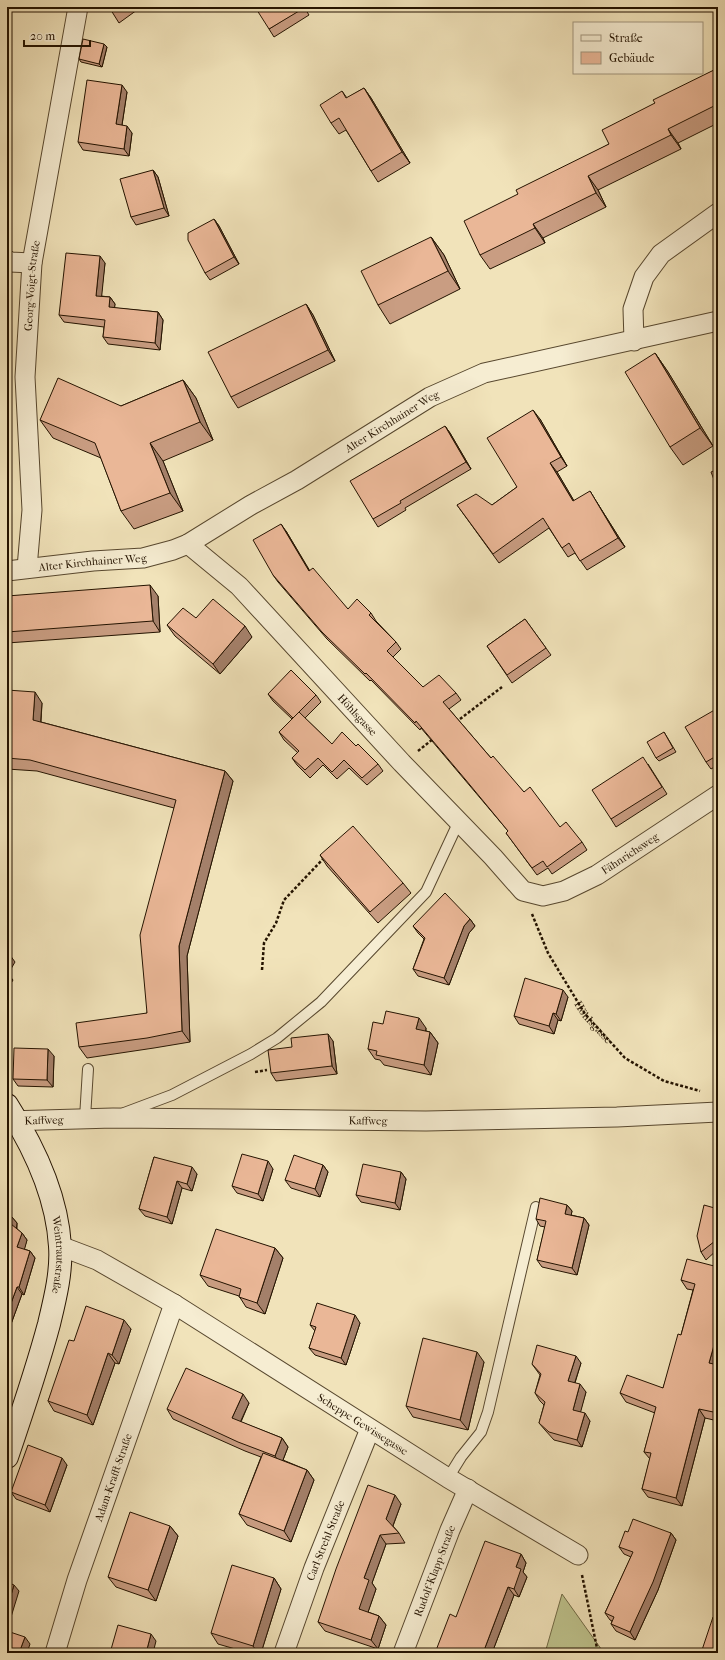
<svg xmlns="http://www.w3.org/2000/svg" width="725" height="1660" viewBox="0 0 725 1660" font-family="'IM FELL French Canon',serif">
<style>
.green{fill:#bec38d;stroke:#716b46}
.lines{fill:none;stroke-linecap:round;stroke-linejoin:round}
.lane-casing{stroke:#57472e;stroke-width:12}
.street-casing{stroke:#57472e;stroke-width:21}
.secondary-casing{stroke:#241300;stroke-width:24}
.path{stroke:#241300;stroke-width:2.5;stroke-dasharray:3 2;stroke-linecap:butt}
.lane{stroke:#f6edd2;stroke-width:10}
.street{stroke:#f6edd2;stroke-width:19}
.secondary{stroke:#f6edd2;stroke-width:22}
.wall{fill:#c99d82;stroke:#241300}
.shaded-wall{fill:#a4806a;stroke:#241300}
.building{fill:#eab797;stroke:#241300}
.labels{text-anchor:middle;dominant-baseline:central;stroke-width:3;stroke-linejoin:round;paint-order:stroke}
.street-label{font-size:11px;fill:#241300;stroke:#f6edd2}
</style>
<rect width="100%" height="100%" fill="#f1e3ba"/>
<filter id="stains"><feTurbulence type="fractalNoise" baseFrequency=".005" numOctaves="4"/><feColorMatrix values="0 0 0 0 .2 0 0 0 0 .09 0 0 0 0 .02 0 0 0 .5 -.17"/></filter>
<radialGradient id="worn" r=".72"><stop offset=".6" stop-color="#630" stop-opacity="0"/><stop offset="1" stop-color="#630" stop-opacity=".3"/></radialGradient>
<path class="green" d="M562 1594 604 1653H545Z"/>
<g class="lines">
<defs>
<path id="lane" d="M124 1113 172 1095 251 1054 277 1038 321 1002 426 892 459 821
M85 1118 88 1069
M448 1478 461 1457 481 1432 488 1412 536 1207"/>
<g id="street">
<path d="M7 260 10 262 32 263"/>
<path d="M634 341 633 309 644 277 661 254 718 213"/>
<path id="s2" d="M188 544 239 586 402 763 493 857 523 891 543 896 564 891 597 875 718 795"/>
<path id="s3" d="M27 568 32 510 25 377 32 263 78 7"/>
<path id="s4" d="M7 571 93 561 143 558 173 550 188 544 251 505 297 480 430 397 484 373 718 321"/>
<path id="s5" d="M7 1121 113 1118 426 1121 617 1117 718 1112"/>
<path id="s6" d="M60 1246 97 1260 174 1304 448 1478 578 1555"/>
<path id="s7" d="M55 1653 77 1580 174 1304"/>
<path id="s8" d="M284 1653 314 1568 370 1429"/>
<path id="s9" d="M403 1653 450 1530 468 1489"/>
</g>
<g id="secondary">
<path id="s10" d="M7 1105C34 1147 57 1195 60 1246 62 1271 55 1299 49 1324 37 1369 22 1413 7 1457"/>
</g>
</defs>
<use href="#lane" class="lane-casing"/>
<use href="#street" class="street-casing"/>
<use href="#secondary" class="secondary-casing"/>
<g class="path">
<path d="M456 722 502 687"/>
<path d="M418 751 433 739"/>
<path id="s1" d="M532 914 548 953 585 1014 625 1058 664 1081 700 1091"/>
<path d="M262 970 264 943 276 923 284 900 324 858"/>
<path d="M255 1072 267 1070"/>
<path d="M582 1575 598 1653"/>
</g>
<use href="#lane" class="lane"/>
<use href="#street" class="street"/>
<use href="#secondary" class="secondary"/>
</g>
<path class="wall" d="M109 7H137V10L119 23Z
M304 7 309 15 274 37 269 29Z
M107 47 102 67 81 62 79 59Z
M718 68V123L678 143 681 149 598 190 606 207 543 238 545 243 490 269 480 255 518 194 609 144 655 103Z
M364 88 371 98 410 163 378 182 371 171 346 130 339 134 331 123 342 91 347 98Z
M127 92 122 125 132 133 129 156 83 150 78 142Z
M153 170 158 177 169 216 136 225 131 217Z
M214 219 219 226 239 264 210 280 205 273Z
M431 237 444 255 460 289 390 324 378 305Z
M105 263 101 296 110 297 115 304 114 308 158 312 163 320 160 350 108 344 103 337 104 327 64 322 59 315Z
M306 304 313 315 335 361 238 408 231 397Z
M655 353 668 372 713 446 683 465 670 447Z
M183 380 196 398 213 440 163 461 183 511 134 529 121 511 101 458 53 438 40 420 121 406Z
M540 419 567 466 557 472 574 501H596L625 547 587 570 575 553 568 557 562 548 549 528 499 563 457 505H492L517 487Z
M445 426 450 433 471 469 405 508 406 510 378 527 373 519Z
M286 531 310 571 348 609 371 613 376 621 396 642 401 649 393 657 423 687 456 693 461 700 449 709 491 758 524 792 560 827 582 842 587 850 552 874 548 868 537 875 506 833 508 831 470 786 421 728 420 730 371 680 370 681 327 639 278 582 273 575Z
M7 596H158L160 632 7 643Z
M196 618 252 637 220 674 175 636 167 625Z
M525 619 551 655 512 683 487 646Z
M7 690 42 703 41 722 225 771 233 781 187 956 190 1042 154 1048 87 1058 79 1047 147 1013 174 808 37 771 7 769Z
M268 694 316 695 321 702 305 718 332 744 356 746 378 764 383 771 367 785 349 768 337 779 323 765 310 778 297 765 292 758 298 753 284 740 279 732 292 719 273 701Z
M718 708V765L711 769 706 762Z
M664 732 676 752 659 761 656 758Z
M648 764 667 794 616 827 611 819Z
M320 855 403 883 411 893 378 923 327 866Z
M470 919 475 926 469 933 449 985 418 976 413 969 424 939 418 933 413 926Z
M568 997 561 1021 558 1020 554 1034 519 1024 514 1016Z
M383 1024 426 1028V1031L430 1032 438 1043 431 1075 384 1065 380 1060 375 1059 368 1049Z
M333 1041 337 1074 276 1081 271 1073 292 1047Z
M54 1056 53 1087 18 1086 13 1079Z
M154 1157 197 1174 192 1191 182 1188 172 1224 145 1216 139 1209Z
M323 1165 328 1172 320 1197 291 1188 285 1180Z
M273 1169 263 1201 237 1193 232 1186Z
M401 1172 406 1179 400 1210 361 1202 356 1195Z
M567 1205 572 1211 571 1215 584 1218 589 1225 577 1275 542 1267 537 1260 545 1227 540 1226 536 1219Z
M718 1209V1249L706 1260 701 1252Z
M11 1216 17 1223V1229L22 1233 27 1240 24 1249 30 1251 35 1258 24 1295 22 1294 7 1335Z
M275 1248 283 1258 265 1314 246 1307 239 1296 208 1286 200 1275Z
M718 1267 717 1365H718V1421L705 1418 682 1506 648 1497 642 1489 650 1459 644 1452 655 1413 626 1402 620 1393 663 1388 681 1335 693 1290 687 1289 681 1280Z
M360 1323 346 1365 315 1355 309 1348 315 1331 310 1325Z
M131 1329 119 1364 115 1363 93 1425 54 1411 48 1401 74 1341Z
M484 1362 468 1430 413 1417 406 1406Z
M581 1363 575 1383 586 1392 580 1412 590 1421 582 1447 554 1440 545 1430 539 1423 544 1405 540 1401 535 1393 540 1375 532 1364Z
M249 1403 241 1422 282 1438 288 1447 283 1460 307 1470 314 1480 291 1542 247 1525 239 1514 261 1457 245 1451 173 1419 167 1409Z
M67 1465 50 1512 16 1499 11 1492Z
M401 1504 393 1526 399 1533 405 1543 386 1544 372 1583 376 1589 368 1612 379 1616 386 1625 378 1649 325 1631 318 1622Z
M170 1526 178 1536 156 1601 116 1587 108 1577Z
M628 1532 671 1533 676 1540 658 1590 635 1640 616 1631 611 1624 612 1621 610 1620 605 1613 631 1557 624 1554 619 1547Z
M521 1554 526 1563 523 1572 527 1577 519 1597 514 1595 492 1653H435L456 1617Z
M274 1578 281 1589 261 1653H249L218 1644 211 1633Z"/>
<path class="shaded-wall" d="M104 44 107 47 102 67 99 64Z
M122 85 127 92 121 131 116 124Z
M364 88 371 98 410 163 402 152Z
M127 126 132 133 129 156 124 149Z
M668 129 678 143 681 149 671 135Z
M153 170 158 177 169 216 164 208Z
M588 176 598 190 606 207 596 193Z
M214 219 219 226 239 264 234 257Z
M533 224 543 238 545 243 535 228Z
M431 237 444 255 460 289 448 271Z
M100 256 105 263 101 303 96 296Z
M110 297 115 304 114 314 109 307Z
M306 304 313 315 335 361 328 350Z
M158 312 163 320 160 350 155 343Z
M655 353 668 372 713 446 700 428Z
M183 380 196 398 213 440 200 422Z
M533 410 540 419 567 466 561 457Z
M445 426 450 433 471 469 466 462Z
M150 443 163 461 183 511 170 493Z
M550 463 557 472 580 511 573 501Z
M590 491 596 501 625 547 618 538Z
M281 524 286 531 314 579 309 571Z
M150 585 158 596 160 632 153 621Z
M245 626 252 637 220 674 213 664Z
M35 692 42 703 40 730 33 720Z
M225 771 233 781 187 956 190 1042 182 1031 179 946Z
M470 919 475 926 469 933 449 985 444 978 464 926Z
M10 955 15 962 8 974 13 980 7 990V960Z
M563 990 568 997 561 1021 556 1014Z
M553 1013 558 1020 554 1034 549 1026Z
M419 1018 426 1028 424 1040 416 1029Z
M430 1032 438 1043 431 1075 424 1065Z
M328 1034 333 1041 337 1074 332 1066Z
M48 1049 54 1056 53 1087 47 1080Z
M268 1161 273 1169 263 1201 258 1194Z
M323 1165 328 1172 320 1197 315 1189Z
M192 1167 197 1174 192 1191 187 1184Z
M401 1172 406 1179 400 1210 395 1203Z
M177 1181 182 1188 172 1224 167 1217Z
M567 1205 572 1211 570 1221 565 1214Z
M11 1216 17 1223 16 1232 11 1224Z
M584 1218 589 1225 577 1275 572 1268Z
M718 1231V1245L715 1241Z
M22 1233 27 1240 23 1255 17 1247Z
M275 1248 283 1258 265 1314 257 1303Z
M30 1251 35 1258 24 1295 19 1287Z
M17 1287 22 1294 7 1335V1314Z
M355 1315 360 1323 346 1365 341 1358Z
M124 1320 131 1329 119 1364 112 1355Z
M718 1331V1360L715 1372 709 1363Z
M477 1352 484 1362 468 1430 460 1420Z
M108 1353 115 1363 93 1425 87 1415Z
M576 1356 581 1363 573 1388 568 1381Z
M580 1384 586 1392 579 1418 573 1410Z
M243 1394 249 1403 238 1427 232 1418Z
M699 1409 705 1418 682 1506 676 1498Z
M585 1413 590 1421 582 1447 577 1440Z
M282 1438 288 1447 281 1465 275 1456Z
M62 1458 67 1465 50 1512 45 1505Z
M307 1470 314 1480 291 1542 284 1531Z
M395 1495 401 1504 392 1528 386 1519Z
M170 1526 178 1536 156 1601 148 1590Z
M671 1533 676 1540 658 1590 635 1640 630 1632Z
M380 1535 386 1544 372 1583 376 1589 366 1618 359 1609 364 1578Z
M521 1554 526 1563 523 1572 527 1577 519 1597 514 1589 516 1567Z
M274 1578 281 1589 261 1653H258L253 1646Z
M14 1585 19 1591 7 1630V1608Z
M508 1587 514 1595 492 1653H483Z
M379 1616 386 1625 378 1649 371 1640Z
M151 1634 156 1641 153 1653H146Z
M25 1637 30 1644 27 1653H19Z"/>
<path class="building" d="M109 7H119L112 12Z
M255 7H303L304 8 269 29Z
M83 39 104 44 99 64 79 59Z
M718 68V104L668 129 671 135 588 176 596 193 533 224 535 228 480 255 464 221 518 194 516 190 609 144 602 130 655 103 653 100Z
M87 80 122 85 116 124 127 126 124 149 78 142Z
M364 88 402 152 371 171 339 118 331 123 320 105 342 91 346 98Z
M153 170 164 208 131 217 120 179Z
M214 219 234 257 205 273 188 240V233Z
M431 237 448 271 378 305 361 271Z
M66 253 100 256 96 296 110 297 109 307 158 312 155 343 103 337 105 320 59 315Z
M306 304 328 350 231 397 208 352Z
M655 353 700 428 670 447 625 372Z
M58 378 121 406 183 380 200 422 150 443 170 493 121 511 95 443 40 420Z
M533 410 561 457 550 463 573 501 590 491 618 538 580 561 569 543 562 548 543 518 493 554 457 505 476 494 492 505 517 487 487 438Z
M445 426 466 462 400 501 401 503 373 519 350 481Z
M718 469V490L711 472Z
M281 524 309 571 313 568 348 609 357 599 371 613 369 615 396 642 387 651 423 687 439 675 456 693 443 702 491 758 493 756 524 792 530 787 560 827 566 822 582 842 547 867 543 861 532 868 506 833 508 831 465 779 416 721 415 723 366 673 365 674 322 632 273 575 253 540Z
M150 585 153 621 7 632V596Z
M213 599 245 626 213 664 167 625 183 608 196 618Z
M525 619 546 648 507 675 487 646Z
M291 670 316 695 293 718 268 694Z
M7 690 35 692 33 720 225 771 179 946 182 1031 147 1038 79 1047 76 1023 147 1013 140 935 176 800 30 760 7 758Z
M718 708V755L706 762 685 727Z
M299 712 332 744 342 732 356 746 358 744 378 764 362 778 344 760 332 772 318 758 305 770 292 758 299 751 279 732Z
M664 732 673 748 656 758 647 742Z
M643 757 662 787 611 819 592 790Z
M353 826 403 883 370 912 320 855Z
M445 893 470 919 464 926 444 978 413 969 425 938 413 926Z
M7 953 10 955 7 960Z
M525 978 563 990 556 1014 553 1013 549 1026 514 1016Z
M386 1011 419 1018 416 1029 430 1032 424 1065 376 1055 377 1051 368 1049 373 1022 383 1024Z
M328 1034 332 1066 271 1073 268 1050 292 1047 291 1038Z
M14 1048 48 1049 47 1080 13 1079Z
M242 1154 268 1161 258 1194 232 1186Z
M294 1155 323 1165 315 1189 285 1180Z
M154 1157 192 1167 187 1184 177 1181 167 1217 139 1209Z
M363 1164 401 1172 395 1203 356 1195Z
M540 1198 567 1205 565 1214 584 1218 572 1268 537 1260 546 1221 536 1219Z
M704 1205 718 1209V1231L715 1241 701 1252 697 1236Z
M7 1215 11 1216V1224L22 1233 17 1247 30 1251 19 1287H17L7 1314Z
M216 1229 275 1248 257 1303 239 1297 241 1289 200 1275Z
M687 1259 718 1267V1331L709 1363 718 1365V1413L699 1409 676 1498 642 1489 651 1453 644 1452 656 1407 620 1393 627 1375 663 1388 678 1334 681 1335 695 1284 681 1280Z
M317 1303 355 1315 341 1358 309 1348 316 1327 310 1325Z
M86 1306 124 1320 112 1355 108 1353 87 1415 48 1401 69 1340 74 1341Z
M423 1338 477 1352 460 1420 406 1406Z
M537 1345 576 1356 568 1381 580 1384 573 1410 585 1413 577 1440 549 1432 539 1423 545 1402 535 1393 541 1374 532 1364Z
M186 1368 243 1394 232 1418 282 1438 275 1456 238 1442 167 1409Z
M28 1445 62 1458 45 1505 11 1492Z
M263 1453 307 1470 284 1531 239 1514Z
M368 1485 395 1495 386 1519 399 1533 380 1535 364 1578 369 1580 359 1609 379 1616 371 1640 318 1622 336 1569Z
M130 1512 170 1526 148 1590 108 1577Z
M633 1519 671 1533 653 1582 630 1632 611 1624 614 1617 605 1613 633 1552 619 1547 625 1531 628 1532Z
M485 1541 521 1554 516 1567 521 1569 514 1589 508 1587 483 1653H435L450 1614 456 1617Z
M232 1565 274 1578 253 1646 211 1633Z
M7 1582 14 1585 7 1608Z
M713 1617 718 1619V1653H701Z
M118 1625 151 1634 146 1653H110Z
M7 1631 25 1637 19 1653H7Z"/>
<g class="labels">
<g class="street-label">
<text stroke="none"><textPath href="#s3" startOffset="283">Georg-Voigt-Straße</textPath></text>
<text stroke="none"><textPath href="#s4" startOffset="422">Alter Kirchhainer Weg</textPath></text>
<text stroke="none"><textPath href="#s4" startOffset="86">Alter Kirchhainer Weg</textPath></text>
<text stroke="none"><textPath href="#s2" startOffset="241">Höhlsgasse</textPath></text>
<text stroke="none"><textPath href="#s2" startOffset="601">Fähnrichsweg</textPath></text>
<text stroke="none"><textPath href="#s1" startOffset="125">Höhlsgasse</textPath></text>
<text stroke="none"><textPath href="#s5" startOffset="37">Kaffweg</textPath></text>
<text stroke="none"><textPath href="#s5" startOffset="361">Kaffweg</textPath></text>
<text stroke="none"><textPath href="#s10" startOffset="161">Weintrautstraße</textPath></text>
<text stroke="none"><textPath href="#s6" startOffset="352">Scheppe Gewissegasse</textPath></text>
<text stroke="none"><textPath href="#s7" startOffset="185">Adam-Krafft-Straße</textPath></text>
<text stroke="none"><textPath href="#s8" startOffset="120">Carl-Strehl-Straße</textPath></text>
<text stroke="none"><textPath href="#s9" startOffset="88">Rudolf-Klapp-Straße</textPath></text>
</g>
</g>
<rect width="725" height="1660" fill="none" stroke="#f1e3ba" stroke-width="24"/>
<rect x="8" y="8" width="709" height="1644" fill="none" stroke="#241300" stroke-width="2"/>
<rect x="12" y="12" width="701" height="1636" fill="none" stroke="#241300"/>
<rect x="573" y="22" width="130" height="52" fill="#f6edd2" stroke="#a2967e"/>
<rect x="581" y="35" width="20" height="6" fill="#f6edd2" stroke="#a2967e"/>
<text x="609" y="42" font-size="12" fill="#241300">Straße</text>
<rect x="581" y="52" width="20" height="12" fill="#eab797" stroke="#a2967e"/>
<text x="609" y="62" font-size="12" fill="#241300">Gebäude</text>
<path d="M24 40v6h66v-6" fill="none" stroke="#241300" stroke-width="2"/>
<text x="30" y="40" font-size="12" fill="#241300" stroke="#f6edd2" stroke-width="3" paint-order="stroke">20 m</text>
<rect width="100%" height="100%" filter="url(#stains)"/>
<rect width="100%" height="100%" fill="url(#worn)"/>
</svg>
